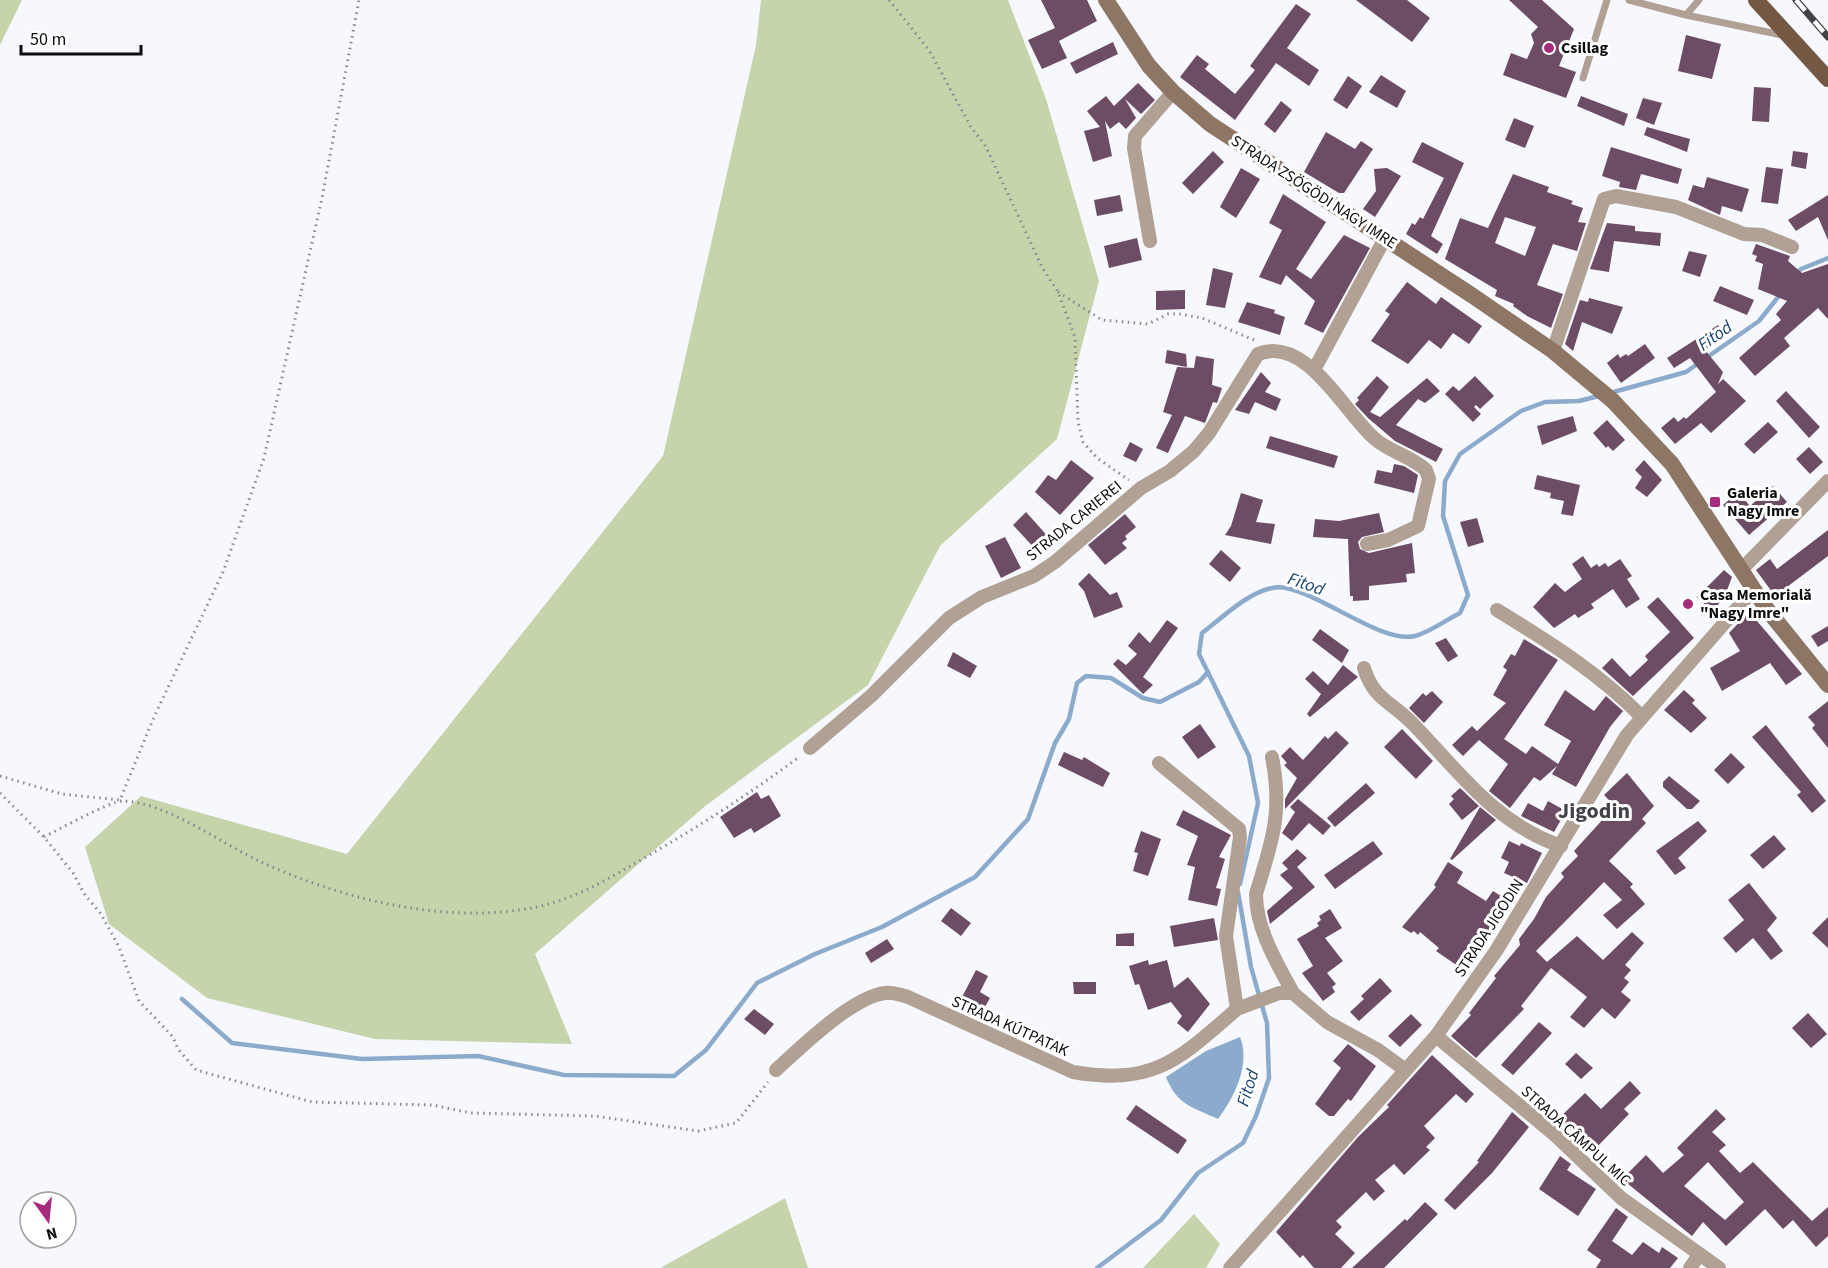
<svg xmlns="http://www.w3.org/2000/svg" width="1828" height="1268" viewBox="0 0 1828 1268" font-family="'Source Sans 3',sans-serif">
<style>
.green{fill:#c5d4ab}
.water{fill:#8caacb}
.lines{fill:none;stroke-linecap:round;stroke-linejoin:round}
.stream{stroke:#8caacb;stroke-width:4.5}
.building{fill:#6d4c65;fill-rule:evenodd}
.path{stroke:#88898d;stroke-width:3;stroke-dasharray:1.5 4.5;stroke-linecap:butt}
.service{stroke:#b1a094;stroke-width:7}
.minor{stroke:#b1a094;stroke-width:14}
.secondary{stroke:#8e7665;stroke-width:16}
.primary{stroke:#755843;stroke-width:16}
.rail-casing{stroke:#414244;stroke-width:7}
.rail{stroke:#fff;stroke-width:4.5;stroke-dasharray:14;stroke-linecap:butt}
.poi-dot{fill:#a72b7d;stroke:#fff;stroke-width:2}
.labels{text-anchor:middle;dominant-baseline:central;stroke-width:6;stroke-linejoin:round;paint-order:stroke}
.poi-label{font-size:16px;font-weight:bold;fill:#0c0d0e;stroke:#fff;text-anchor:start}
.street-label{font-size:16px;fill:#0c0d0e;stroke:#fff}
.water-label{font-size:18px;font-style:italic;fill:#184570;stroke:#fff}
.district-label{font-size:22px;font-weight:bold;fill:#414348;stroke:#fff}
</style>
<rect width="100%" height="100%" fill="#f6f8fe"/>
<path class="green" d="M0 0H22L0 45Z
M761 0H1008L1046 99 1099 281 1057 439 940 546 868 685 704 807 535 954 572 1044 375 1039 207 998 109 924 85 847 141 796 347 854 663 456 756 45Z
M785 1198 808 1268H662V1267Z
M1194 1214 1220 1244 1206 1268H1143Z"/>
<path class="water" d="M1240 1037C1251 1064 1234 1098 1218 1119 1192 1107 1177 1105 1166 1077L1206 1051Z"/>
<g class="lines">
<path class="stream" d="M1796 274 1801 269 1828 258
M1610 393 1686 372 1759 321 1782 292
M1240 884 1258 803 1249 756 1199 654 1202 633C1222 618 1247 593 1272 588 1306 580 1378 645 1415 636 1430 632 1446 620 1460 613L1468 595 1443 516 1445 481 1460 454 1521 411 1545 402 1579 401 1599 396
M182 999 232 1043 362 1059 478 1056 564 1075 674 1076 706 1050 757 983 815 954 882 927 975 877 1028 819 1055 743 1069 719 1077 683 1086 676 1111 678 1143 698 1160 702 1199 682 1208 672
M1097 1268 1161 1220 1198 1173 1243 1143 1256 1116 1269 1078 1267 1023 1251 967 1238 892"/>
</g>
<path class="building" d="M1041 0H1087L1097 21 1059 41 1067 58 1042 69 1028 40 1055 28Z
M1356 0H1407L1430 18 1412 42Z
M1509 0H1542L1574 29 1559 66 1576 72 1566 98 1503 75 1511 53 1527 59 1534 43 1531 34 1538 27Z
M1296 4 1311 14 1287 48 1319 70 1309 86 1276 63 1235 120 1180 77 1197 55 1209 64 1205 69 1235 94 1255 70 1250 66Z
M1686 35 1721 44 1712 79 1678 71Z
M1113 42 1118 54 1076 74 1070 63Z
M1381 75 1406 91 1397 108 1369 92Z
M1348 76 1362 86 1347 109 1333 100Z
M1138 83 1155 100 1141 114 1125 99 1136 118 1126 129 1119 122 1110 129 1105 121 1112 156 1093 162 1084 131 1100 127 1087 111 1106 96 1114 106Z
M1754 87 1771 88 1769 122 1752 121Z
M1581 96 1628 114 1624 126 1577 106Z
M1643 98 1662 103 1654 125 1636 118Z
M1281 101 1292 110 1275 133 1264 124Z
M1514 118 1534 126 1525 148 1505 140Z
M1647 127 1690 139 1687 152 1644 135Z
M1326 132 1355 149 1361 141 1373 149 1344 193H1339L1304 172Z
M1422 142 1464 163 1431 236 1443 244 1437 254 1406 234 1412 223 1415 225 1420 217 1423 219 1444 178 1412 162Z
M1611 147 1682 169 1678 184 1641 174 1636 190 1619 187 1620 182 1602 176Z
M1213 151 1224 162 1193 194 1182 183Z
M1793 151 1808 153 1806 169 1791 166Z
M1766 167 1783 169 1778 204 1761 202Z
M1241 168 1260 179 1236 218 1220 207Z
M1387 168 1401 176 1375 217 1363 209 1376 191 1374 169Z
M1513 174 1549 187 1547 192 1573 201 1571 204 1583 208 1578 222 1586 223 1577 251 1553 244 1537 285 1563 294 1551 328 1527 316 1513 306 1514 304 1495 296 1497 290 1445 259 1460 218 1488 228ZM1505 217 1536 227 1525 256 1495 243Z
M1707 177 1749 189 1742 212 1722 206 1720 215 1688 200 1693 185 1704 188Z
M1283 194 1326 222 1296 269 1311 279 1344 235 1370 248 1323 333 1304 324 1315 301 1286 275 1281 285 1259 277 1282 230 1269 223Z
M1120 195 1123 211 1097 216 1094 200Z
M1828 195V240L1818 217 1796 231 1788 220Z
M1607 223 1635 226V231L1661 233 1660 246 1614 241 1609 272 1590 269Z
M1137 238 1142 260 1109 268 1104 246Z
M1756 244 1790 256 1788 261 1802 273 1828 264V319L1818 308 1784 338 1790 346 1755 376 1739 358 1781 320 1776 314 1787 301 1758 289 1763 264 1755 261 1757 256 1752 254Z
M1689 251 1707 255 1700 277 1682 271Z
M1213 268 1233 273 1225 308 1206 305Z
M1407 282 1436 304 1441 297 1482 326 1469 344 1453 333 1441 349 1429 340 1408 364 1371 341 1390 314 1385 311Z
M1720 286 1754 300 1747 315 1713 301Z
M1185 290V309L1156 310V291Z
M1589 298 1623 307 1612 334 1582 322 1573 351 1565 344 1580 300 1588 302Z
M1247 302 1275 310 1274 313 1285 317 1280 335 1238 322Z
M1718 325 1725 336 1705 350 1723 372 1718 384 1723 379 1746 401 1711 433 1701 423 1675 444 1661 428 1674 417 1678 422 1684 417 1686 419 1716 392 1690 358 1674 368 1667 358Z
M1645 344 1655 358 1621 383 1607 363 1618 354 1620 358 1626 354 1628 356Z
M1167 350 1186 354 1187 367 1165 363Z
M1196 356 1214 359 1212 385 1222 388 1217 403 1213 402 1205 423 1185 416 1168 453 1156 448 1172 415 1163 412 1177 367 1194 368Z
M1261 372 1271 383 1265 392 1281 399 1276 411 1255 402 1249 414 1235 410Z
M1377 376 1389 387 1370 412 1380 417 1427 378 1440 391 1425 403 1418 399 1396 425 1443 449 1436 462 1395 441 1368 418 1355 404 1359 400 1357 398Z
M1475 376 1494 396 1480 409 1476 405 1474 407 1481 414 1473 422 1445 394 1453 386 1459 391Z
M1786 391 1820 427 1809 438 1776 401Z
M1573 416 1577 431 1542 445 1537 426Z
M1607 420 1625 440 1613 451 1608 446 1606 448 1593 433Z
M1768 422 1778 432 1754 454 1744 444Z
M1270 436 1338 456 1334 468 1266 448Z
M1130 442 1143 449 1136 462 1123 456Z
M1809 447 1823 462 1810 474 1796 459Z
M1071 460 1094 478 1060 515 1035 492 1048 475 1056 480Z
M1644 460 1662 480 1647 497 1635 488 1642 477 1635 470Z
M1394 464 1404 466 1418 475 1414 493 1374 483 1377 470 1392 473Z
M1537 475 1580 485 1573 516 1561 514 1564 501 1550 498 1551 493 1534 489Z
M1773 486 1787 502 1749 535 1723 505 1738 492 1750 506Z
M1241 493 1263 500 1256 522 1275 524 1271 544 1225 535 1231 526Z
M1026 512 1051 540 1038 552 1013 525Z
M1379 513 1384 532 1362 537 1358 542 1360 549 1369 553 1412 543 1415 573 1406 574 1407 582 1369 586V600L1353 601V596H1350L1348 539 1313 537 1315 519 1339 521Z
M1125 514 1136 527 1125 536 1127 539 1122 543 1127 548 1105 565 1088 545Z
M1477 518 1484 542 1468 547 1460 522Z
M1828 530V556L1775 596 1756 570 1770 559 1777 569Z
M1005 537 1021 568 1001 578 985 546Z
M1221 550 1241 568 1230 582 1209 564Z
M1583 556 1591 568 1597 564 1599 567 1605 563 1608 567 1620 559 1632 576 1627 579 1640 599 1626 608 1613 589 1591 604 1594 608 1578 618 1575 614 1554 628 1533 607 1555 583 1565 592 1582 579 1572 564Z
M1724 570 1732 577 1726 593 1713 612 1697 597Z
M1089 573 1110 595 1117 592 1123 607 1094 618 1084 591 1078 584Z
M1658 597 1694 638 1633 696 1602 668 1612 658 1630 677 1648 660 1645 656 1670 632 1647 607Z
M1751 614 1802 674 1786 685 1770 663 1722 691 1710 668 1740 651 1729 633 1746 615Z
M1167 620 1178 628 1143 677 1153 685 1143 694 1113 664 1118 659 1126 665 1137 654 1128 646 1139 632 1150 643Z
M1828 626V641L1818 647 1811 636Z
M1320 629 1349 650 1342 663 1312 640Z
M1446 638 1458 656 1448 662 1435 643Z
M1524 639 1558 660 1504 739 1526 754 1532 746 1558 764 1571 741 1544 725 1565 690 1594 711 1606 696 1623 711 1610 727 1576 787 1552 774 1557 766 1540 781 1534 777 1510 808 1489 791 1508 764 1479 740 1463 756 1452 745 1472 726 1477 731 1506 703 1493 695 1507 670 1503 667 1511 654 1515 656Z
M953 652 977 666 970 678 947 666Z
M1343 665 1358 677 1310 717 1307 714 1321 694 1305 679 1313 671 1328 685Z
M1684 690 1695 700 1692 703 1707 718 1691 733 1664 710Z
M1432 691 1443 702 1424 723 1409 708 1423 693 1426 696Z
M1828 701V748L1812 728 1815 725 1808 717Z
M1200 724 1216 747 1198 759 1182 737Z
M1766 725 1826 801 1812 813 1797 795 1801 792 1752 737Z
M1402 729 1433 761 1416 779 1384 747Z
M1336 731 1349 743 1285 809V799L1297 778 1284 765 1287 763 1281 756 1290 747 1303 760 1325 736 1328 739Z
M1064 752 1082 760 1084 757 1110 773 1103 787 1058 765Z
M1731 753 1745 767 1728 784 1714 770Z
M1627 773 1654 806 1642 819 1646 823 1609 861 1633 884 1630 887 1645 904 1617 929 1603 915 1622 900 1604 882 1536 951 1547 962 1577 936 1603 960 1632 932 1644 943 1625 965 1631 970 1624 978 1629 982 1621 992 1631 1000 1615 1019 1602 1008 1584 1028 1570 1017 1587 997 1551 968 1521 1006 1524 1009 1476 1058 1451 1036 1471 1015 1469 1013 1496 978 1494 976 1520 945 1519 939 1534 919 1546 897 1564 877 1561 873 1578 856 1574 851 1615 806 1604 795Z
M1669 776 1700 801 1692 809H1687L1663 787V782Z
M1366 783 1375 793 1335 827 1327 818Z
M1460 788 1479 806 1462 820 1449 804 1454 799 1451 796Z
M757 792 761 799 769 795 781 816 754 833 751 828 734 838 720 817Z
M1298 799 1331 826 1323 835 1309 823 1292 841 1282 833 1295 812 1290 807Z
M1548 801 1566 811 1554 832 1521 816 1528 803 1543 811Z
M1480 807 1496 820 1452 860 1450 859Z
M1183 810 1231 835 1219 857 1225 859 1216 888 1221 889 1217 906 1188 900 1195 867 1187 865 1198 836 1176 825Z
M1698 821 1707 831 1678 858 1686 868 1675 875 1656 851Z
M1141 831 1161 839 1148 876 1133 871 1138 853 1134 852Z
M1774 835 1786 849 1763 869 1750 855Z
M1373 841 1383 854 1335 889 1324 875Z
M1509 841 1520 846 1521 843 1542 853 1527 883 1504 873 1509 862 1501 858Z
M1297 849 1307 858 1297 867 1315 887 1270 924 1267 911 1293 888 1280 875 1288 869 1282 863Z
M1448 862 1463 872 1457 883 1486 901 1493 891 1512 903 1465 971 1436 951 1439 948 1420 932 1418 935 1414 931 1411 933 1402 927 1436 887 1434 885Z
M1749 883 1777 918 1767 930 1783 951 1771 960 1753 938 1736 953 1723 938 1744 920 1728 900Z
M951 908 971 923 961 936 941 921Z
M1330 909 1342 928 1325 938 1343 961 1327 973 1336 984 1332 987 1335 992 1323 1001 1302 973 1313 966 1297 939 1319 926 1317 923 1321 920 1319 916Z
M1828 917V948L1812 933Z
M1214 918 1218 940 1174 947 1170 926Z
M1134 933V946H1116V934Z
M887 939 894 949 871 963 865 953Z
M1148 960 1149 965 1167 960 1174 988 1188 977 1210 1004 1188 1032 1177 1023 1182 1016 1171 1002 1148 1010 1139 984 1135 985 1129 966Z
M976 970 988 976 980 992 990 998 981 1014 959 1003Z
M1380 978 1392 991 1359 1021 1350 1012 1364 999 1361 996Z
M1073 982H1096V994H1074Z
M754 1009 774 1024 765 1035 744 1019Z
M1808 1013 1827 1034 1811 1048 1792 1028Z
M1411 1014 1422 1025 1400 1047 1388 1036Z
M1539 1022 1552 1033 1513 1075 1501 1065Z
M1348 1044 1376 1066 1351 1101 1348 1099 1334 1116H1329L1315 1104 1341 1068 1333 1061Z
M1576 1053 1593 1068 1581 1079 1565 1064Z
M1432 1055 1474 1094 1466 1103 1456 1094 1424 1126 1435 1138 1426 1147 1430 1150 1404 1175 1394 1164 1375 1180 1385 1191 1374 1201 1366 1192 1336 1221 1342 1227 1335 1234 1355 1253 1341 1268H1314L1303 1255 1300 1258 1276 1232 1358 1137 1389 1107 1387 1105Z
M1630 1081 1641 1093 1624 1109 1629 1114 1593 1151 1570 1129 1566 1133 1554 1123 1585 1093 1601 1109Z
M1136 1105 1187 1140 1178 1154 1126 1119Z
M1716 1109 1726 1119 1712 1132 1726 1145 1719 1151 1740 1173 1753 1162 1812 1221 1828 1207V1236L1816 1247 1793 1220 1783 1229 1765 1209 1726 1246 1703 1222 1692 1236 1622 1179 1646 1155 1663 1173 1684 1155 1677 1148ZM1708 1162 1744 1202 1725 1220 1684 1186Z
M1512 1112 1529 1127 1492 1173 1455 1210 1444 1200 1479 1162 1477 1161Z
M1560 1156 1571 1164 1567 1170 1596 1189 1578 1216 1539 1189Z
M1425 1202 1438 1214 1384 1268H1352L1405 1219 1407 1221Z
M1616 1208 1628 1217 1612 1241 1632 1255 1643 1242 1659 1253 1662 1247 1678 1258 1670 1268H1596L1601 1260 1587 1250Z"/>
<g class="lines">
<path class="path" d="M889 0 929 50 971 127 986 147 1042 267 1058 292 1075 337 1078 422 1083 442 1097 458 1129 480
M1058 292 1102 320 1148 324 1168 314H1179L1202 318 1254 340
M0 776 62 794 120 800 154 717 223 572 264 458 322 198 359 0
M0 793 44 837 73 873 85 895 101 914 119 947 139 1001 173 1037 178 1049 196 1070 312 1102 432 1105 471 1113 595 1116 698 1131 736 1123 768 1082
M44 837C57 830 111 801 122 801 166 802 219 842 259 861 336 897 434 922 519 910 569 904 608 879 651 854 703 824 752 792 799 757"/>
<path class="service" d="M1629 0 1686 15 1782 35
M1686 15 1699 0
M1583 78 1607 0"/>
<path class="minor" d="M1150 241 1134 148 1135 136 1173 92
M1553 351 1604 199 1616 196 1676 207 1744 234 1762 235 1792 247
M1314 370 1385 238
M1741 570 1828 481
M1497 610C1549 642 1599 673 1642 717
M1364 668C1374 701 1393 702 1414 725 1460 773 1496 824 1561 846
M810 748 871 696 949 618 982 597 1034 576 1055 562 1141 488 1170 471 1194 451 1209 433 1258 354C1306 335 1344 412 1375 439 1390 452 1411 456 1426 470L1429 479 1418 526 1388 540 1367 544
M1272 757C1283 813 1272 841 1256 894 1256 929 1277 963 1293 993
M1159 763 1239 829 1240 837 1226 936 1237 1009 1279 993H1293L1327 1022 1378 1050 1404 1069
M1436 1036 1555 1135 1621 1198 1719 1268
M776 1070C800 1048 852 997 885 993 893 992 901 995 908 997L1073 1072C1155 1086 1179 1059 1237 1009
M1230 1268 1436 1036 1496 951 1627 735 1754 589
M1690 1268 1699 1255"/>
<path class="secondary" d="M1106 0 1149 66 1173 92 1210 124 1473 296 1553 351 1613 401 1672 464 1766 608 1828 685"/>
<path class="primary" d="M1756 0 1828 79"/>
<defs>
<path id="rail" d="M1796 0 1828 37"/>
</defs>
<use href="#rail" class="rail-casing"/>
<use href="#rail" class="rail"/>
</g>
<g class="poi-dot">
<circle cx="1549" cy="48" r="6"/>
<rect x="1709" y="496" width="12" height="12" rx="3"/>
<circle cx="1688" cy="604" r="6"/>
</g>
<g class="labels">
<g class="poi-label">
<text x="1561" y="48">Csillag</text>
<text x="1727" y="493">Galeria<tspan x="1727" dy="18">Nagy Imre</tspan></text>
<text x="1700" y="595">Casa Memorială<tspan x="1700" dy="18">"Nagy Imre"</tspan></text>
</g>
<g class="street-label">
<text transform="translate(1314 192) rotate(33)">STRADA ZSÖGÖDI NAGY IMRE</text>
<text transform="translate(1074 521) rotate(-39)">STRADA CARIEREI</text>
<text transform="translate(1489 928) rotate(-57)">STRADA JIGODIN</text>
<text transform="translate(1010 1026) rotate(24)">STRADA KÚTPATAK</text>
<text transform="translate(1576 1136) rotate(42)">STRADA CÂMPUL MIC</text>
</g>
<g class="water-label">
<text transform="translate(1715 336) rotate(-35)">Fitod</text>
<text transform="translate(1306 584) rotate(19)">Fitod</text>
<text transform="translate(1248 1088) rotate(-73)">Fitod</text>
</g>
<g class="district-label">
<text x="1594" y="811">Jigodin</text>
</g>
</g>
<g transform="translate(48 1220) rotate(165)"><circle r="28" fill="#ffffff" stroke="#9e9e9f" stroke-width="1.5"/>
<path d="M0-4.5L10 22L0 15L-10 22Z" fill="#a72b7d"/>
<text y="-9" font-size="16" font-weight="bold" text-anchor="middle" fill="#0c0d0e">N</text>
</g>
<path d="M21 45v9h120v-9" fill="none" stroke="#0c0d0e" stroke-width="3"/>
<text x="30" y="45" font-size="18" fill="#0c0d0e" stroke="#ffffff" stroke-width="4.5" paint-order="stroke">50 m</text>
</svg>
